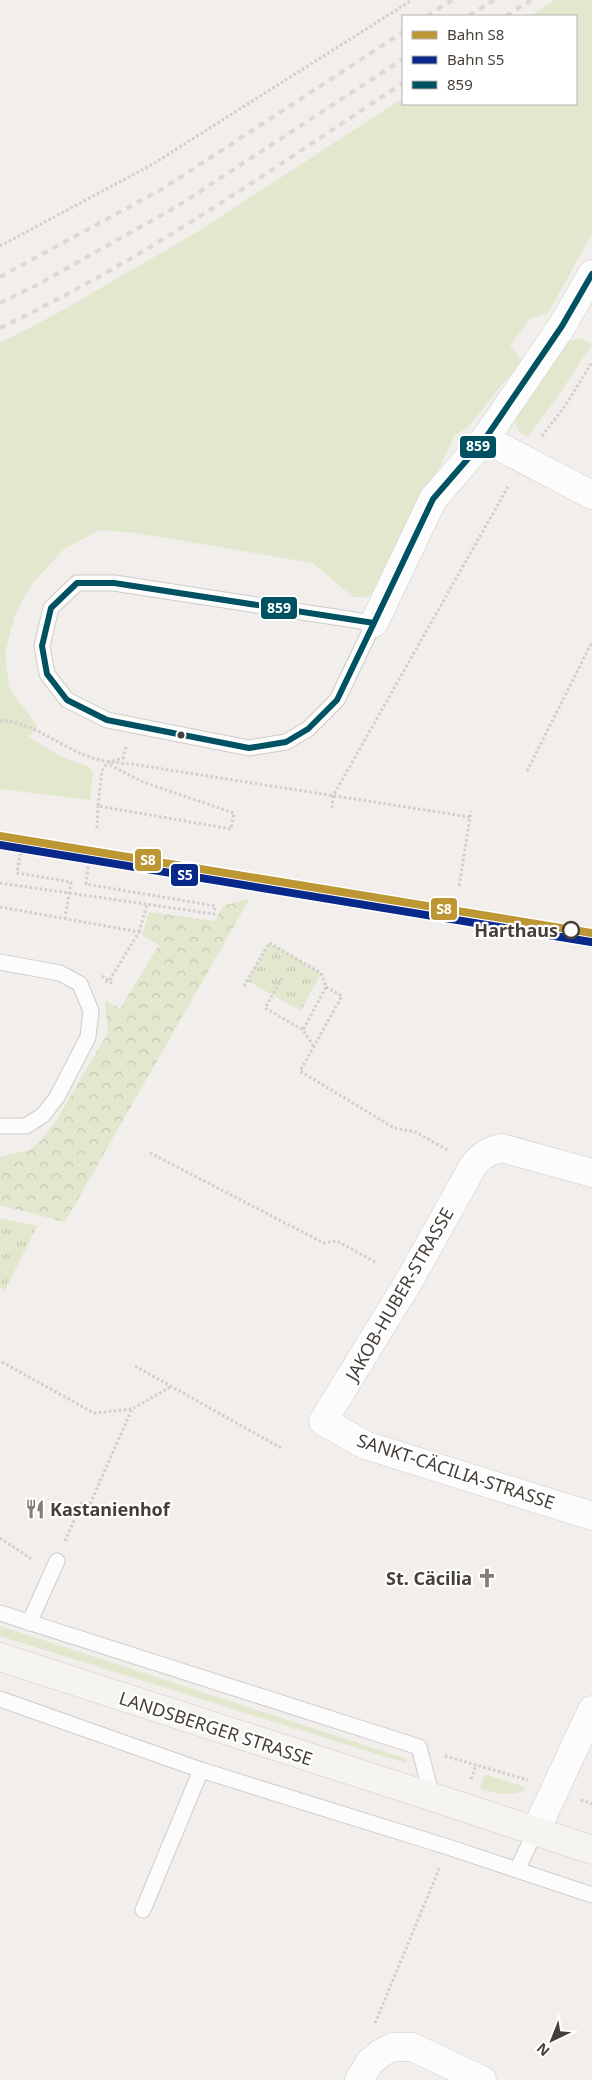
<svg xmlns="http://www.w3.org/2000/svg" width="592" height="2080" viewBox="0 0 592 2080" font-family="'Noto Sans',sans-serif">
<style>
.green{fill:#e1e8ce}
.forest{fill:url(#forest-crowns)}
.park{fill:url(#park-tufts)}
.lines{fill:none;stroke-linecap:round;stroke-linejoin:round}
.service-casing{stroke:#cfccc9;stroke-width:17}
.minor-casing{stroke:#cfccc9;stroke-width:29}
.secondary-casing{stroke:#d0cac3;stroke-width:29}
.path{stroke:#d1cecc;stroke-width:3;stroke-dasharray:2.5 2.5;stroke-linecap:butt}
.service{stroke:#fdfcfc;stroke-width:15}
.minor{stroke:#fdfcfc;stroke-width:28}
.secondary{stroke:#f6f4f0;stroke-width:28}
.rail{stroke:#d9d9d8;stroke-width:4;stroke-dasharray:6 6;stroke-linecap:butt}
.bus-1-casing{stroke:#fff;stroke-width:10}
.bus-1{stroke:#005262;stroke-width:6}
.rail-1-casing{stroke:#fff;stroke-width:11}
.rail-2-casing{stroke:#fff;stroke-width:11}
.rail-1{stroke:#be9735;stroke-width:8}
.rail-2{stroke:#08298a;stroke-width:8}
.bus-dot{fill:#463f38;stroke:#fff;stroke-width:2}
.stop-dot{fill:#fff;stroke:#463f38;stroke-width:2.5}
.labels{text-anchor:middle;dominant-baseline:central;stroke-width:4.5;stroke-linejoin:round;paint-order:stroke}
.stop-label{font-size:18px;font-weight:bold;fill:#463f38;stroke:#fff;text-anchor:end}
.street-label{font-size:18px;fill:#463f38;stroke:#fff}
.poi-label{font-size:18px;font-weight:bold;fill:#463f38;stroke:#fff;text-anchor:start}
.line-badge{stroke:#fff;stroke-width:2}
.badge-label{font-size:14px;text-anchor:middle;font-weight:bold;fill:#fff}
</style>
<defs>
<pattern id="forest-crowns" width="20" height="18" patternUnits="userSpaceOnUse" patternTransform="scale(1.25)"><rect width="20" height="18" fill="#e1e8ce"/><path d="M2 6a3 3 0 1 1 6 0M12 15a3 3 0 1 1 6 0" fill="none" stroke="#c2c8b2"/></pattern>
<pattern id="park-tufts" width="24" height="20" patternUnits="userSpaceOnUse" patternTransform="scale(1.25)"><rect width="24" height="20" fill="#e1e8ce"/><path d="M3 7l-1-3M5 7V3M7 7l1-3M15 17l-1-3M17 17v-4M19 17l1-3" fill="none" stroke="#c2c8b2"/></pattern>
</defs>
<rect width="100%" height="100%" fill="#f1eeeb"/>
<path class="green" d="M555 0H592V234L548 313 529 319 510 346 522 360 468 427 455 435 383 584 366 597H353L313 563 136 533 100 530 64 549 31 585 15 615 5 653 9 688 37 726 29 737 62 757 89 767 93 772 90 800 0 789V343L56 314 197 232 403 98V104H576V16H530Z
M579 338 592 344 560 393 528 437 519 432 515 421 520 411 568 341Z
M0 1626 404 1758 407 1760 405 1763 402 1762 0 1636Z
M487 1775 522 1786 525 1788 523 1791C509 1797 494 1793 480 1789L484 1776Z"/>
<path class="forest" d="M250 898 65 1222 0 1205V1157L29 1150 41 1141 57 1119 108 1033 105 1000 120 1009 159 945 142 935 149 912 215 921 223 906Z"/>
<path class="park" d="M269 943 321 973 301 1011 248 981Z
M0 1218 37 1226 5 1290 0 1287Z"/>
<g class="lines">
<defs>
<path id="service" d="M77 583H114L374 623 337 700 308 729 286 742 249 748 107 720 67 700 47 674 42 646 51 608Z
M0 962 60 973 80 984 91 1011 88 1037 57 1097 43 1115 26 1126H0
M0 1613 419 1747 432 1797
M29 1623 57 1561
M0 1699 201 1770 448 1847 592 1895
M517 1870 535 1832
M143 1910 201 1770"/>
<path id="minor" d="M485 439 592 495
M374 623 433 499 485 439 562 326 592 274
M592 1173 502 1148C488 1151 482 1155 473 1166L409 1281 323 1421 365 1445 592 1516
M535 1832 592 1710
M359 2080 370 2062 381 2053 393 2047H412L482 2080"/>
<path id="secondary" d="M0 1657 460 1806 592 1850"/>
</defs>
<use href="#service" class="service-casing"/>
<use href="#minor" class="minor-casing"/>
<use href="#secondary" class="secondary-casing"/>
<path class="path" d="M0 246 153 164 412 0
M542 436 567 403 592 362
M0 721C23 718 60 745 82 754 98 761 113 763 131 764L470 817 459 887
M110 765 143 782 234 813 231 829 98 806 102 771 107 763 123 758 126 747
M527 771 592 642
M332 808 333 796 509 485
M470 817 471 811
M97 828 98 806
M21 848 17 873 71 882 65 918
M0 883 214 914 215 906 86 884 89 859
M0 907 139 932 109 981 103 982
M139 932 147 905
M102 976 113 984
M282 978 265 1008 303 1030 314 1047
M244 986 269 943 321 973 326 987 303 1030
M326 987 342 996 300 1071 394 1128 416 1132 449 1151
M150 1153 324 1243 337 1241 377 1263
M2 1362 94 1413 132 1409
M135 1366 283 1449
M0 1538 33 1560
M65 1541 82 1503 90 1504 132 1409 172 1386
M445 1756 528 1780
M471 1779 476 1765
M581 1800 592 1804
M375 2023 440 1867"/>
<use href="#service" class="service"/>
<use href="#minor" class="minor"/>
<use href="#secondary" class="secondary"/>
<path class="rail" d="M427 16 452 0
M469 16 494 0
M506 16 531 0
M0 277 164 188 403 32
M0 303 37 285 176 207 403 59
M0 328C142 261 272 169 403 83"/>
<defs>
<path id="bus-1" d="M77 583H114L374 623 337 700 308 729 286 742 249 748 107 720 67 700 47 674 42 646 51 608Z
M374 623 433 499 485 439 562 326 592 274"/>
</defs>
<use href="#bus-1" class="bus-1-casing"/>
<use href="#bus-1" class="bus-1"/>
<defs>
<path id="rail-1" d="M0 836 592 933"/>
<path id="rail-2" d="M0 845 591 942"/>
</defs>
<use href="#rail-1" class="rail-1-casing"/>
<use href="#rail-2" class="rail-2-casing"/>
<use href="#rail-1" class="rail-1"/>
<use href="#rail-2" class="rail-2"/>
</g>
<defs>
<symbol id="restaurant-bare" viewBox="-9 -9 18 18"><path d="M-5-6h1v4h1v-4h1v4h1v-4h1v5L-1.5 .5V6h-2V.5L-5-1ZM5-6V6H3V1.5H1.5Q1.5-4 5-6Z" fill="#827c77" stroke="#fff" stroke-width="2.5" paint-order="stroke"/></symbol>
<symbol id="church-bare" viewBox="-9 -9 18 18"><path d="M-1.2-6h2.4v3.5h3.3v2.4h-3.3V6h-2.4V-.1h-3.3v-2.4h3.3Z" fill="#827c77" stroke="#fff" stroke-width="2.5" paint-order="stroke"/></symbol>
</defs>
<g fill-rule="evenodd">
<use href="#restaurant-bare" x="21" y="1495" width="28" height="28"/>
<use href="#church-bare" x="473" y="1564" width="28" height="28"/>
</g>
<circle class="bus-dot" cx="181" cy="735" r="4.5"/>
<circle class="stop-dot" cx="571" cy="930" r="8"/>
<g class="labels">
<g class="stop-label">
<text x="558" y="930">Harthaus</text>
</g>
<g class="street-label">
<text transform="translate(399 1294) rotate(-60)">JAKOB-HUBER-STRASSE</text>
<text transform="translate(456 1471) rotate(18)">SANKT-CÄCILIA-STRASSE</text>
<text transform="translate(216 1728) rotate(18)">LANDSBERGER STRASSE</text>
</g>
<g class="poi-label">
<text x="50" y="1509">Kastanienhof</text>
<text x="472" y="1578" text-anchor="end">St. Cäcilia</text>
</g>
</g>
<g class="line-badge">
<rect x="459" y="435" width="38" height="24" rx="5" fill="#005262"/>
<rect x="260" y="596" width="38" height="24" rx="5" fill="#005262"/>
<rect x="134" y="848" width="28" height="24" rx="5" fill="#be9735"/>
<rect x="170" y="863" width="29" height="24" rx="5" fill="#08298a"/>
<rect x="430" y="897" width="28" height="24" rx="5" fill="#be9735"/>
</g>
<g class="badge-label">
<text x="478" y="451">859</text>
<text x="279" y="613">859</text>
<text x="148" y="865">S8</text>
<text x="185" y="880">S5</text>
<text x="444" y="914">S8</text>
</g>
<rect x="402" y="15" width="175" height="90" fill="#ffffff" stroke="#b5b2af"/>
<rect x="412" y="31" width="25" height="8" fill="#be9735" stroke="#b5b2af"/>
<text x="447" y="40" font-size="15" fill="#463f38">Bahn S8</text>
<rect x="412" y="56" width="25" height="8" fill="#08298a" stroke="#b5b2af"/>
<text x="447" y="65" font-size="15" fill="#463f38">Bahn S5</text>
<rect x="412" y="81" width="25" height="8" fill="#005262" stroke="#b5b2af"/>
<text x="447" y="90" font-size="15" fill="#463f38">859</text>
<g transform="translate(552 2040) rotate(223)" stroke="#ffffff" stroke-width="4" paint-order="stroke">
<path d="M0-4L9 19L0 12L-9 19Z" fill="#463f38"/>
<text y="-8" font-size="14" font-weight="bold" text-anchor="middle" fill="#463f38">N</text>
</g>
</svg>
